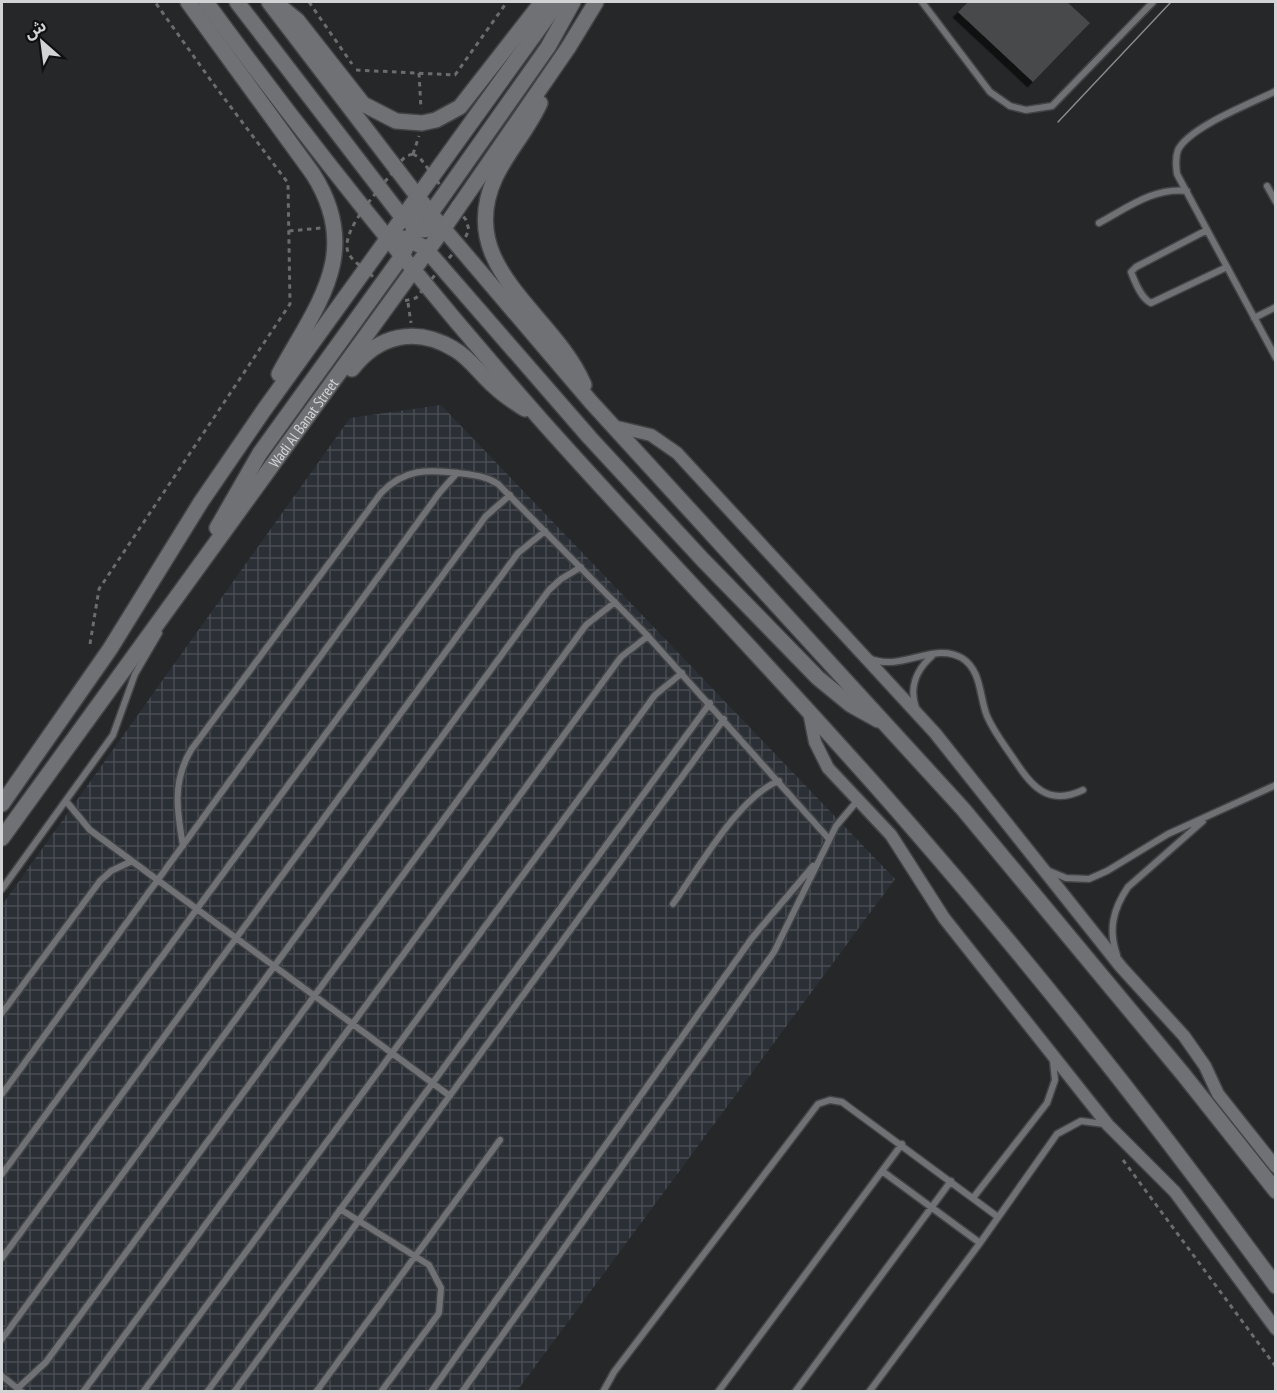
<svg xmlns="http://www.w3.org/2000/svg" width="1277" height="1393" viewBox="0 0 1277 1393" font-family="'PT Sans Narrow','Noto Sans Arabic',sans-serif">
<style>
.industrial{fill:url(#industrial-grid)}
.building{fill:#47494b;filter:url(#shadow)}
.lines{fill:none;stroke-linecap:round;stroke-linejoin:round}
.lane-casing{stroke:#414345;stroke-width:9}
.street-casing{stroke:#414345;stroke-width:15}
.secondary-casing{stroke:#414345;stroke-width:18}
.path{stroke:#6b6c6e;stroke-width:3;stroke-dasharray:4.5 4.5;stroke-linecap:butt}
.lane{stroke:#6f7174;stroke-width:6}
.street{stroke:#6f7174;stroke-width:12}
.secondary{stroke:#6f7174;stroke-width:15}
.tram{stroke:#87898b;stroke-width:1.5}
.labels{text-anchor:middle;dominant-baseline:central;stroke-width:5;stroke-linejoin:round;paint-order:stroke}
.street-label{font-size:15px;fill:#d2d3d5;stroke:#0f1011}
</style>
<defs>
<pattern id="industrial-grid" width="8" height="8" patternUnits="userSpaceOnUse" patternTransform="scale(1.5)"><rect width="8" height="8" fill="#2b3037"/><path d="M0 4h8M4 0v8" fill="none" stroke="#494d53"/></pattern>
<filter id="shadow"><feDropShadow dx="-5.5" dy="5.5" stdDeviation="0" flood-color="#0009"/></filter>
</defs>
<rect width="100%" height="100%" fill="#252729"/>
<path class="industrial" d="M441 405 895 879 517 1391 2 1392V905L350 418Z"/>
<path class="building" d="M968 2H1067L1090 23 1033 82 958 12Z"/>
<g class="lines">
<defs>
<path id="lane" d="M922 2 990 92 1010 106 1026 110 1052 106 1153 2
M1276 91C1252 103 1189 127 1178 150 1175 158 1176 166 1177 174L1276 358
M1267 186 1276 202
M1099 223C1127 208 1154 187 1187 191
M1207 230 1136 267 1131 272C1135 282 1141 298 1151 303L1227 267
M1254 318 1276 307
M869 658C900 673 934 641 962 658 982 671 979 696 987 716 993 730 1002 742 1011 755 1030 783 1045 808 1083 790
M916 708C909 688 916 670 932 656
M66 801 90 830 450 1096
M183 846C177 811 172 782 191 750L381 493C404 469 427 469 458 473 473 475 486 476 498 484L645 633 829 839
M1049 871 1066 878 1089 879 1107 871 1168 834 1276 785
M2 889 113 735 135 674 159 633
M673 904C698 869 740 795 779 781
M1117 955C1108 930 1113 909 1128 887L1203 821
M2 1013 100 881 111 871 132 861
M2 1094 440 492 457 473
M882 1171 980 1243
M2 1174 486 516 510 495
M973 1198 1047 1103 1055 1080 1053 1061
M340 1209 429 1265 441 1288 439 1313 381 1392
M2 1258 518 553 545 531
M2 1339 549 590 561 579 581 567
M2 1376 22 1392
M18 1388 46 1362 586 625 615 602
M83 1392 621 657 648 636
M143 1392 655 695 682 673
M207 1392 710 703
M234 1392 724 719
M316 1392 500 1140
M431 1392 752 938 813 866
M462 1392 774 952 836 826 858 800
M603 1392 614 1372 818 1104 830 1100 842 1102 998 1217
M718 1392 902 1144
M795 1392 951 1181
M869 1392 980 1243 1057 1134 1081 1121 1105 1124"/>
<path id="street" d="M613 426 651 435 677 453 935 733 1121 967 1184 1036 1205 1066 1218 1094 1276 1167
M809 712 815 742 828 768 891 835 944 918 1108 1125 1175 1192 1276 1329"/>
<g id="secondary">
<path d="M188 2 313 174C363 253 317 304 279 374"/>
<path d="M206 2C312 147 424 287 542 421 663 557 791 687 910 825 1039 973 1160 1127 1276 1286"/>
<path d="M237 2 402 217 421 230 444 228"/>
<path d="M269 2 431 214 591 402 963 809 1183 1074 1276 1191"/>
<path d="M277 4 297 20 363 104 396 121 422 123 436 120 460 107 542 2"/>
<path d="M540 103C528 130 507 152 495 178 454 268 554 313 584 385"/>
<path d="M426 220 548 47 573 2"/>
<path d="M387 238H403L424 247 590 438 703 560 818 678 851 705 878 720"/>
<path d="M352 369C378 335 416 326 454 349 470 358 481 375 495 387 504 396 514 402 525 409"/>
<path d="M217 528 260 453 402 256 415 228 417 197"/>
<path d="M2 804 110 649 201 502 264 410 558 2"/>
<path id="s1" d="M2 838 444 228 568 48 596 2"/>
</g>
</defs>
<use href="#lane" class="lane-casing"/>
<use href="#street" class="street-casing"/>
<use href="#secondary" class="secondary-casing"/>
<path class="path" d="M309 2 352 64
M356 70 455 75 507 2
M419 73 421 109
M413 154 420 158 466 220 469 230 464 240 416 298 404 301C390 296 379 282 368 272 361 266 351 260 348 252 339 229 388 181 401 161L406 156Z
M413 154 419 136
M289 231 321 228
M408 303 411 323
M90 644 99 589 290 304 288 183 212 82 155 2
M1123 1160 1276 1367"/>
<use href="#lane" class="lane"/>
<use href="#street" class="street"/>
<use href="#secondary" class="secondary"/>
<path class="tram" d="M1058 122 1171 2"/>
</g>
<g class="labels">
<g class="street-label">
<text stroke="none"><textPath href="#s1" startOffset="513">Wadi Al Banat Street</textPath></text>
</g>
</g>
<rect width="1277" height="1393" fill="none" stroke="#d2d3d5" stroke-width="6"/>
<g transform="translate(42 42) rotate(332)" stroke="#0f1011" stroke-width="4.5" paint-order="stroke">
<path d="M0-4.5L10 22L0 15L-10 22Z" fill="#d2d3d5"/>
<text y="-9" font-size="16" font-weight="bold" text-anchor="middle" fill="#d2d3d5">ش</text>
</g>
</svg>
